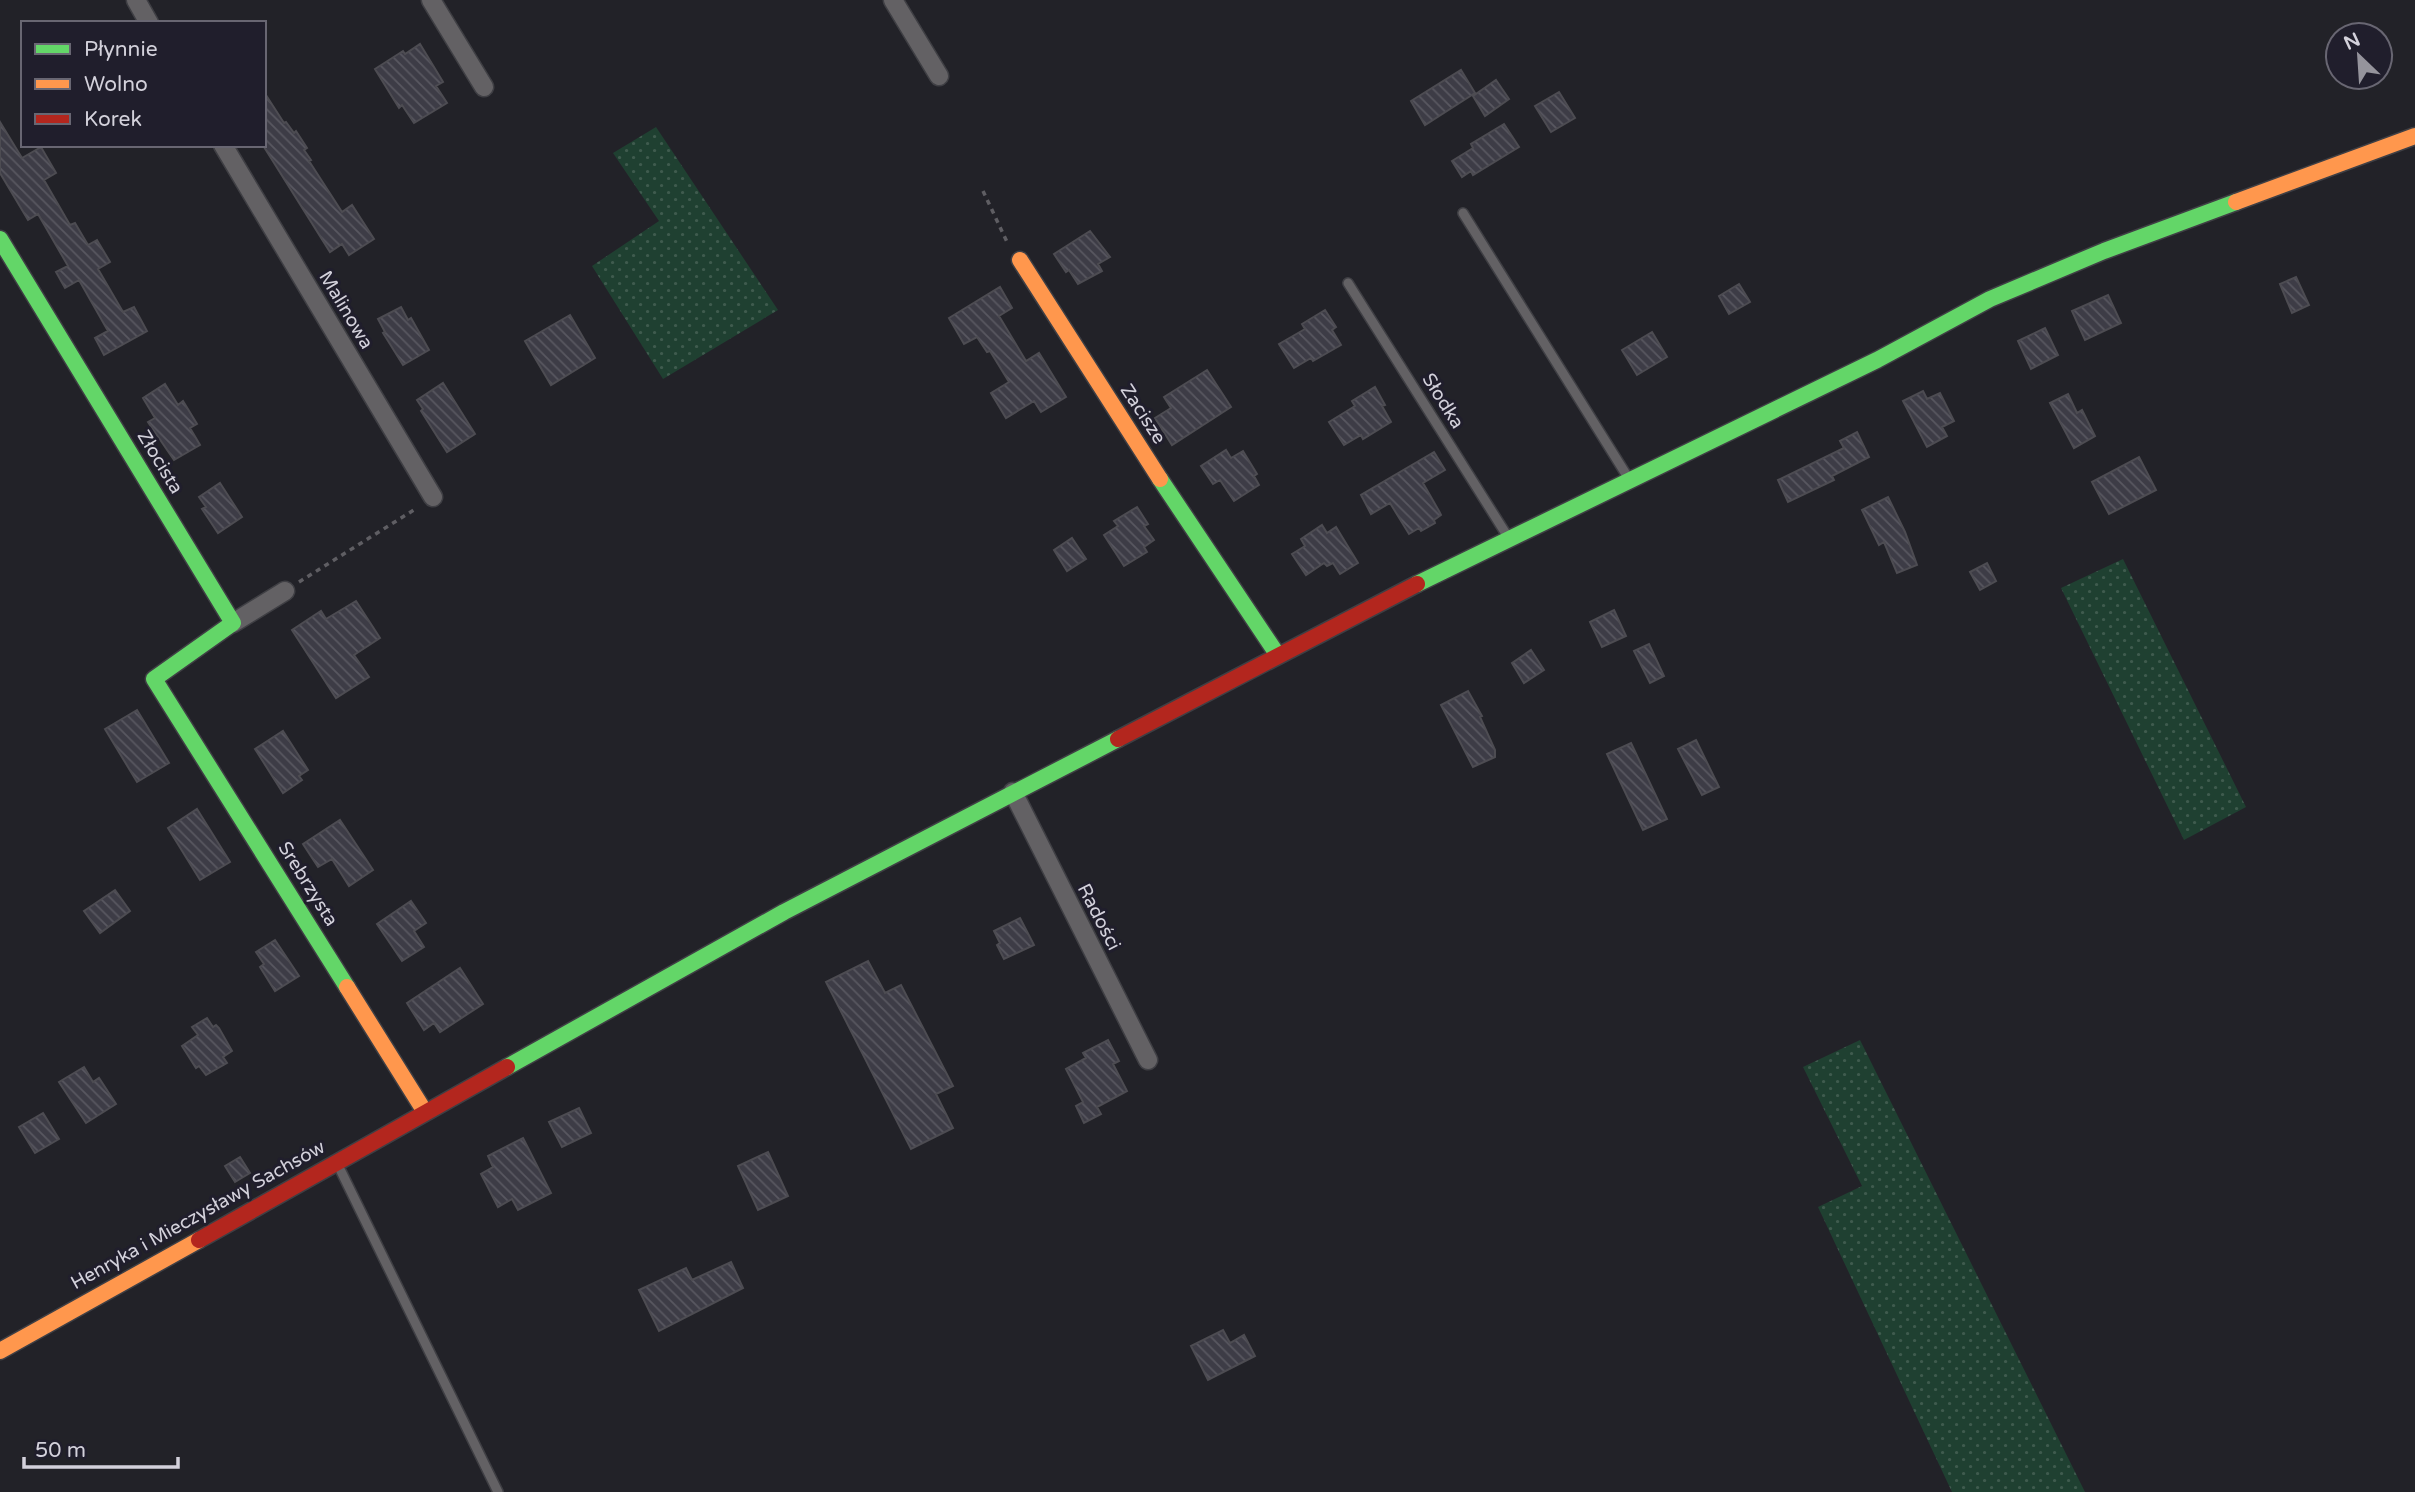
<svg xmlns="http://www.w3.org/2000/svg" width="2415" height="1492" viewBox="0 0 2415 1492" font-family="'Varela Round',sans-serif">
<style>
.grass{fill:url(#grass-dots)}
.building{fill:url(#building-back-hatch);stroke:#4d4c52;stroke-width:2}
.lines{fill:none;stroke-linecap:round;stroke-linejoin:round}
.lane-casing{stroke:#3f3f44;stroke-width:12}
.street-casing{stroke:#3f3f44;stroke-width:21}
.fast-casing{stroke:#3f3f44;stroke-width:19}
.slow-casing{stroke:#3f3f44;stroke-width:19}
.jam-casing{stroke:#3f3f44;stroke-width:19}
.path{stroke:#5f5e63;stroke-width:3.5;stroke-dasharray:5 5;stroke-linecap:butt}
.lane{stroke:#636164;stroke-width:9}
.street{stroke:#636164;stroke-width:18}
.fast{stroke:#63d668;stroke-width:16}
.slow{stroke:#ff974d;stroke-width:16}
.jam{stroke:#b3261e;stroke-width:16}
.labels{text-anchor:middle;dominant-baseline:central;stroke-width:6;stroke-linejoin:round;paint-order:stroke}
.street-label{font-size:19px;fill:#d3d1db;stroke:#201e2c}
</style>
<defs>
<pattern id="grass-dots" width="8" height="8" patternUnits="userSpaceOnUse" patternTransform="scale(1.75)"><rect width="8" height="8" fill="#1f4031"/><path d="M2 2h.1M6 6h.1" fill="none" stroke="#3f5b4e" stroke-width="1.8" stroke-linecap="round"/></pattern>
<pattern id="building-back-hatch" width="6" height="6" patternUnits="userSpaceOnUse" patternTransform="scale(1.75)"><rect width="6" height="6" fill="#3d3c46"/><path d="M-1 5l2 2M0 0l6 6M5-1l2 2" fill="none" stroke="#585760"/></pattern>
</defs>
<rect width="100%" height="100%" fill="#222228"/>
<path class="grass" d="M656 127 778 310 663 379 592 266 659 221 613 153Z
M2123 559 2246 807 2184 840 2061 588Z
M1860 1040 2085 1492H1952L1818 1207 1862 1186 1803 1067Z"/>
<path class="building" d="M420 44 443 82 436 86 447 103 414 123 402 105 399 108 375 69 403 51 405 54Z
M1461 70 1475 93 1425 125 1411 101Z
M1496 80 1509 99 1485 116 1473 96Z
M264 92 284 123 286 122 294 133 296 131 307 148 304 150 311 160 309 161 342 212 352 205 374 239 349 255 342 244 330 252 264 147Z
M1559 92 1575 118 1551 132 1535 106Z
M0 122 22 158 41 147 56 173 44 180 70 225 75 223 88 245 97 240 110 262 98 269 123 312 134 307 147 331 104 355 95 338 108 331 79 280 65 288 56 272 68 266 38 214 28 220 0 173Z
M1504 124 1519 147 1473 175 1471 171 1462 177 1452 161 1473 148 1471 144Z
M1090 231 1110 257 1098 264 1102 271 1078 284 1069 270 1066 272 1054 254Z
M2296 277 2309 305 2292 313 2280 284Z
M1739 284 1750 302 1729 314 1719 296Z
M1000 287 1012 308 999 316 1026 361 1039 353 1066 397 1041 412 1034 401 1006 418 991 393 1009 382 990 351 987 352 977 337 964 344 949 318Z
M2108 295 2121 323 2085 340 2072 311Z
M401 307 408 320 411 318 429 350 403 365 383 333 385 332 378 319Z
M1325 310 1336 327 1332 330 1341 345 1313 361 1311 358 1294 368 1279 344 1305 329 1302 324Z
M570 315 595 358 551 385 525 341Z
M2045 328 2058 355 2031 369 2018 341Z
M1652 332 1667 357 1637 375 1622 350Z
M1207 370 1231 407 1172 445 1155 418 1171 408 1164 397Z
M443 383 475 434 447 452 421 411 423 409 417 400Z
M165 384 178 405 183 401 197 424 190 428 200 445 174 460 148 422 155 418 143 398Z
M1375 387 1385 405 1382 406 1391 422 1363 439 1361 435 1344 445 1329 422 1355 406 1352 401Z
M1923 391 1927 399 1940 393 1954 421 1942 427 1947 436 1927 447 1903 401Z
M2068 394 2077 413 2082 410 2095 436 2074 448 2050 403Z
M1857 432 1869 457 1832 476 1834 480 1788 502 1778 480 1844 448 1840 441Z
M1226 450 1231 458 1243 451 1257 474 1254 476 1259 485 1234 501 1220 480 1213 484 1201 466Z
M1434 452 1445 470 1423 483 1439 511 1441 515 1434 520 1435 523 1421 531 1419 528 1409 534 1390 503 1371 514 1361 495Z
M2139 457 2156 490 2109 514 2092 482Z
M220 483 242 517 218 533 202 509 206 507 199 497Z
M1888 497 1905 532 1917 565 1897 573 1884 542 1879 545 1862 510Z
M1137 507 1148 524 1144 526 1154 540 1144 547 1147 552 1124 566 1104 535 1118 526 1114 521Z
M1322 525 1327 533 1336 527 1358 563 1340 574 1333 563 1327 566 1324 563 1306 575 1292 554 1305 546 1301 539Z
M1072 538 1086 559 1067 571 1054 550Z
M1987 563 1996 581 1980 590 1970 572Z
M356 601 380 638 354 655 369 677 336 698 292 630 321 611 326 619Z
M1614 610 1626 636 1602 647 1590 622Z
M1649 644 1664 676 1650 683 1634 651Z
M1531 650 1544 670 1524 683 1512 663Z
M1468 691 1482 716 1480 717 1495 750V757L1473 767 1441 705Z
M137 710 169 763 137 782 105 729Z
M283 731 308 770 299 776 302 780 283 793 255 749Z
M1696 740 1719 787 1702 795 1678 749Z
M1631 743 1667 819 1643 830 1607 754Z
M197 809 230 862 200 880 168 828Z
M340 820 373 870 349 886 332 859 318 867 303 844Z
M115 890 130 911 100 933 84 911Z
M411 901 426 923 414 931 424 947 402 961 377 924Z
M1020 918 1034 945 1004 959 997 945 1000 943 994 931Z
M275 940 299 976 275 991 260 967 264 964 256 952Z
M868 961 885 993 901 985 953 1086 936 1094 953 1128 911 1149 826 982Z
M460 968 483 1004 440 1032 434 1023 424 1030 407 1003Z
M207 1018 213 1027 216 1025 219 1028 232 1051 223 1057 227 1063 206 1075 199 1066 196 1068 182 1046 198 1035 192 1027Z
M1108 1040 1119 1061 1113 1064 1127 1091 1097 1107 1101 1114 1084 1123 1076 1106 1083 1102 1066 1069 1086 1058 1083 1053Z
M84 1067 93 1082 99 1078 116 1104 86 1123 59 1082Z
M579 1108 591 1133 562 1147 549 1122Z
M43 1113 59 1139 35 1153 19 1127Z
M523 1138 551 1193 518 1210 512 1199 498 1207 481 1174 493 1167 488 1156Z
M768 1152 788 1196 758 1210 738 1166Z
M240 1157 250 1173 235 1182 225 1166Z
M731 1262 743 1288 659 1331 639 1290 686 1268 692 1280Z
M1223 1330 1230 1343 1244 1335 1255 1356 1208 1380 1191 1346Z"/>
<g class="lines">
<defs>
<path id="lane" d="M1463 213 1629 479
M1348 283 1508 537
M337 1163 498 1492"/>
<path id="street" d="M136 0 149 23
M431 0 484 87
M893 0 939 76
M223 145 433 497
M233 623 285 591
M1013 792 1148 1060"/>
<path id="fast" d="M0 239 233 623 154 679 347 987
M1160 479 1277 654
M1417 584 1877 360 1990 299 2104 251 2236 202
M507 1067 784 912 1118 739"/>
<path id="slow" d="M2236 202 2415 136
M1020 260 1160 479
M347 987 425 1112
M0 1351 199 1240"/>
<path id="jam" d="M1118 739 1417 584
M199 1240 507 1067"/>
</defs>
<use href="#lane" class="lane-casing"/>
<use href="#street" class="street-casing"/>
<use href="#fast" class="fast-casing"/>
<use href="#slow" class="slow-casing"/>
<use href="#jam" class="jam-casing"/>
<path class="path" d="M983 191 1008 244
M299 582 417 508"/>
<use href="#lane" class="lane"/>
<use href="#street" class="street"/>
<use href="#fast" class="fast"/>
<use href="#slow" class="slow"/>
<use href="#jam" class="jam"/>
</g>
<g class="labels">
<g class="street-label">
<text transform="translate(346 310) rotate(59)">Malinowa</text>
<text transform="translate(1443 401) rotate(58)">Słodka</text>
<text transform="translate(1143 414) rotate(57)">Zacisze</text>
<text transform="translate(160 462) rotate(59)">Złocista</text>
<text transform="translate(308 884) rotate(58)">Srebrzysta</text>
<text transform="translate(1099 917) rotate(63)">Radości</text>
<text transform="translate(198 1215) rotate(-29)">Henryka i Mieczysławy Sachsów</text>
</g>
</g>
<rect x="21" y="21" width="245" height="126" fill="#201e2c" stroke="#686672" stroke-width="2"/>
<rect x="35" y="44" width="35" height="10" fill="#63d668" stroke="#686672" stroke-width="2"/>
<text x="84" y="56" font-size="21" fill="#d3d1db">Płynnie</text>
<rect x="35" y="79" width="35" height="10" fill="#ff974d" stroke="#686672" stroke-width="2"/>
<text x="84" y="91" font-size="21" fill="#d3d1db">Wolno</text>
<rect x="35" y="114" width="35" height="10" fill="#b3261e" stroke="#686672" stroke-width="2"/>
<text x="84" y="126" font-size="21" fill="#d3d1db">Korek</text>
<g transform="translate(2359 56) rotate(335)"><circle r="33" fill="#201e2c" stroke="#686672" stroke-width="2"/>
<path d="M0-5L12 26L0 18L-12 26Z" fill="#95949c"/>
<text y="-10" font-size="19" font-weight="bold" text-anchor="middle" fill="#d3d1db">N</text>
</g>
<path d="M24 1457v10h154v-10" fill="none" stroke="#d3d1db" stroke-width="3.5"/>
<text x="35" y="1457" font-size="21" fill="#d3d1db" stroke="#201e2c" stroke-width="5" paint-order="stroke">50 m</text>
</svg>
